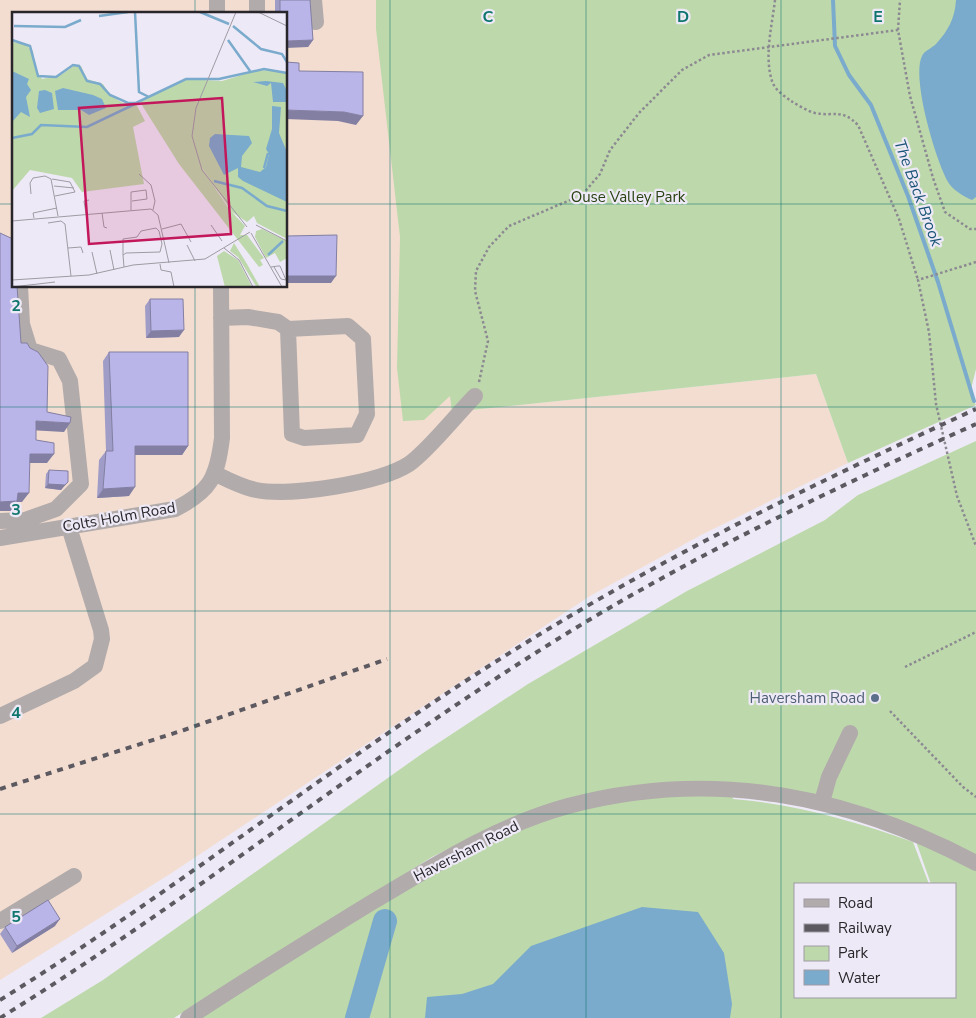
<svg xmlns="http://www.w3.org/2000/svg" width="976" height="1018" viewBox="0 0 976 1018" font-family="'Nunito Sans',sans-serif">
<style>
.industrial{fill:#f3ddd0;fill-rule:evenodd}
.green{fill:#bdd9ab;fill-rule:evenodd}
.water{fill:#7aaacc}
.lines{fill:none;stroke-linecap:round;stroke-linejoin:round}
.stream{stroke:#7aaacc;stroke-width:4}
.river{stroke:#7aaacc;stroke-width:24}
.path{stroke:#8d8992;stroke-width:2.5;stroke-dasharray:2.5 2.5;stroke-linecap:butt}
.minor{stroke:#b2abab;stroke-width:16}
.rail{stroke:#5c5960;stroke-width:4;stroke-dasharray:6 6;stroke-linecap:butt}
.wall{fill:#a09cc8}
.shaded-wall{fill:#827fa2}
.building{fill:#bab5e8;stroke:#827fa2}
.grid{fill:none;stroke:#0f766e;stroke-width:1;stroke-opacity:0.55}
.service-dot{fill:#5c6f8a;stroke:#eee9f6;stroke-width:2}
.labels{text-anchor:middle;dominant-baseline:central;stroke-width:4.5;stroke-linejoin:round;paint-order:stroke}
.park-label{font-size:15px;fill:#284211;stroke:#eee9f6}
.street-label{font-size:15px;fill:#28262a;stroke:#eee9f6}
.service-label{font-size:15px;fill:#4e5e75;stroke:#eee9f6;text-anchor:end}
.water-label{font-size:16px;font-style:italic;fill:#1a5476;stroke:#eee9f6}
.inset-river{fill:none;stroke:#7aaacc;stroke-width:2.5}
.inset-road{fill:none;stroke:#9f9ba4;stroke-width:1}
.view{fill:#c2185b;fill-opacity:0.15;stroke:#c2185b;stroke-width:2.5}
.inset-edge{fill:none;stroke:#28262a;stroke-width:2.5}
.grid-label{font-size:16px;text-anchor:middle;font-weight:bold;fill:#0f766e;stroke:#eee9f6;stroke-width:4.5;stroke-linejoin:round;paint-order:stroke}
</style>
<rect width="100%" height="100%" fill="#eee9f6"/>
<path class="industrial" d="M0 0H442L452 412 816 374 848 463 701 535 590 596 170 874 0 980ZM14 14H286V286H14Z"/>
<path class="green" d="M376 0H976V369L970 393 976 405 848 463 816 374 452 412 450 396 424 420 403 421 397 368 400 237 376 29Z
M976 441V1018H188L491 828 432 857 174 1018H41L103 980 423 753 528 684 687 591 825 520 858 495ZM732 789 913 833 931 884H955V997H795V884H929L913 842C854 821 795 804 733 799Z"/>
<path class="water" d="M956 0H976V197L972 200C963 196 953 190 948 182 936 161 911 78 922 56 924 51 932 48 936 44 948 31 955 18 956 0Z
M642 907 698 912 724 953 732 1004 730 1018H425L427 997 462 994 493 984 531 946Z"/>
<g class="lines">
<path class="stream" d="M833 0 835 46 849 75 871 105 908 196 938 282 974 401"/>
<path class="river" d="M357 1018 385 921"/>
<path class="path" d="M775 0C772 26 764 56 772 81 775 90 784 96 791 101 798 105 807 111 815 113 835 117 841 108 858 125L899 219 918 280
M898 30 900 0
M976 262 918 280 929 332 936 404 957 496 976 546
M479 382 488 341 475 291 476 271 489 247 509 226 582 195 600 174 610 150 639 113 682 70 709 55 898 30 910 96 933 178 945 212 970 229H976
M905 667 976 632
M890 711 963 787 976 797"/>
<path class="minor" d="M217 0V14
M257 0V14
M314 0 316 22
M221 318 248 317 278 322 288 329 348 326 363 339 367 414 357 435 304 438 292 434 288 329
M214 473C228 480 241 487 256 490 290 497 380 483 409 464 428 451 457 414 475 396
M0 521 25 520 56 509 81 484 70 381 59 359 30 350 22 324 20 286
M0 538 175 509C211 491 217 477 222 438L221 286
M0 716 74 681 95 666 102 639 101 630 69 527
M822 802 829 777 850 733
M0 921 74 876
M188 1018C249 978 312 939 374 901 435 865 498 825 568 806 711 768 846 794 976 863"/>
<path class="rail" d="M0 789 184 730 387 659
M0 1000C182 887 349 751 532 639 675 551 824 479 976 409
M0 1018C184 904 354 768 537 652 677 563 826 492 976 424"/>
</g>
<path class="wall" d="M275 0H310L313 40 308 47 286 14H275Z
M150 299 179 337 146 338 145 306Z
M109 352 188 446 182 455H135L129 496 97 498 99 460 106 451 103 361Z
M49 470 64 486 61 490 45 488 46 474Z
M55 926 12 953 0 934 5 927Z"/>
<path class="shaded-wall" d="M313 40 308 47 286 48V41Z
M286 110 344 112 363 116 356 125 338 121 286 119Z
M286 276H336L331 283H286Z
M184 330 179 337 146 338 151 331Z
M36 421 70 423 64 432 29 430Z
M135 446H188L182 455H128Z
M30 454H54L47 463H24Z
M68 482 61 490 45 488 48 484Z
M135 487 129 496 97 498 103 489Z
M18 493H29L22 502H16L11 511H0V502Z
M60 919 55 926 12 953 17 946Z"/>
<path class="building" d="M280 0H310L313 40 286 41V14H280Z
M286 62 299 63V71L363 72V116L344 112 286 110Z
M0 233 13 239 14 286H17L21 343H27L30 348 38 352 48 366 47 412 71 417 70 423 36 421V440L54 443V454H30L29 493H18L17 501 0 502Z
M337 235 336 276H286V236Z
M150 299H183L184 330 151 331Z
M109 352H188V446H135V487L103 489 106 451H113Z
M49 470 68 471V482L65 485 48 484Z
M48 900 60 919 17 946 5 927Z"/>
<path class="grid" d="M195 0V14M390 0V1018M586 0V1018M781 0V1018M0 204H14M286 204H976M195 286V1018M0 407H976M0 611H976M0 814H976"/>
<circle class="service-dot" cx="875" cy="698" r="5"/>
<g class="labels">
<g class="park-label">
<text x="628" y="197">Ouse Valley Park</text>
</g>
<g class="street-label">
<text transform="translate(119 517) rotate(-10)">Colts Holm Road</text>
<text transform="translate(466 851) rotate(-27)">Haversham Road</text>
</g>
<g class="service-label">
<text x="865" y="698">Haversham Road</text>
</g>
<g class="water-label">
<text transform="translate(918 193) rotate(70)">The Back Brook</text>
</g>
</g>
<g transform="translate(12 12)">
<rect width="275" height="275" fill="#eee9f6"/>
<path d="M0 30 13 32 21 39 23 57 30 67 49 63 63 53 69 54 75 67 91 72 99 84 111 91 124 92 133 109 121 115 132 172 70 180 60 166 18 158 0 179ZM260 58 275 62V227L245 211 242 204 235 210 220 200 184 147 217 197 233 214 228 223H235L252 246 248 248 251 253 247 255 167 152 128 90 173 67 210 69 243 59ZM250 217 275 229V246L268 250 263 241 254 246 243 225 244 219ZM222 231 235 252 248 275 244 274 226 245 218 239ZM212 239 226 248 240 275H213L205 244Z" fill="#bdd9ab"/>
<path d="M0 59 17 67 15 72 19 78 14 85 18 105 9 100 0 110ZM254 69 271 71 275 79V90H261L259 71 255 74 241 70ZM51 76 81 83 90 87 94 96 77 103 69 98H46L43 79ZM33 78 40 81 42 97 28 101 25 96 27 79ZM260 94 269 95 267 121 275 140V190L231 169 226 165V156L212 163 197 134 198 126 203 122 237 124 240 131 230 144 229 155 248 160 254 155 257 142 254 137 260 117Z" fill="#7aaacc"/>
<path class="inset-river" d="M123 0 127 80 137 85M188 0 217 12M87 4 116 0M2 14 53 15 69 8M221 14 249 37 270 42 275 50M0 28 18 34 26 64 44 65 61 53 67 54 75 69 88 72 98 83 116 91H124L174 67H207L252 57 275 61M216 28 238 59M0 126 20 122 29 113 75 115 123 92M252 156 256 141M202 169 230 176 255 194 275 199M256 243 271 229"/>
<path class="inset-road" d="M224 0 184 96 180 124 190 158 235 215M246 0 275 14M127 162 139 173 143 189 141 198M40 167 58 170 63 180 43 184M42 174 62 176M19 182 18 171 21 166 33 164 39 167 46 204M119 198V180L134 178 135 187 120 189M90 201 92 215 95 216M74 202 72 189 77 188M22 206 21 201 45 196M0 209 139 197 146 203 157 251M36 211 49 209 53 212 59 264M199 213 210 229M244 213 275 229M150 217 169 212 179 230M239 221 270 275M175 233 183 249M56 236 69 235 71 241M212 236 227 248 241 275M98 238 102 258M80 240 85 262M111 243V227L125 225 129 219 144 216 147 219 150 232 148 240 114 241 111 243 112 255M148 252 149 258 159 260 162 275M259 255 266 254H268L274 268 269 267 262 255M0 268 77 263 121 253 193 247 238 220M0 275 43 270"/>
<path class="view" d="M210 86 219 222 77 232 67 96Z"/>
<rect width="275" height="275" class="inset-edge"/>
</g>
<g class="grid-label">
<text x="488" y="22">C</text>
<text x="683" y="22">D</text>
<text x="878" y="22">E</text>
<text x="16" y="311">2</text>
<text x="16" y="515">3</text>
<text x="16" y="718">4</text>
<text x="16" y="922">5</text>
</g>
<rect x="794" y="883" width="162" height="115" fill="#eee9f6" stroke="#9f9ba4"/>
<rect x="804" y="899" width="25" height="8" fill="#b2abab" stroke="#9f9ba4"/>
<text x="838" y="908" font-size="15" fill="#28262a">Road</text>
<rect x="804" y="924" width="25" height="8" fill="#5c5960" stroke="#9f9ba4"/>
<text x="838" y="933" font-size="15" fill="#28262a">Railway</text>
<rect x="804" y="946" width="25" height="15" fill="#bdd9ab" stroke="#9f9ba4"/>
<text x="838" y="958" font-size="15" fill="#28262a">Park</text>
<rect x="804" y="970" width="25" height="15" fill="#7aaacc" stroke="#9f9ba4"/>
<text x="838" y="983" font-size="15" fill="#28262a">Water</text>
</svg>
